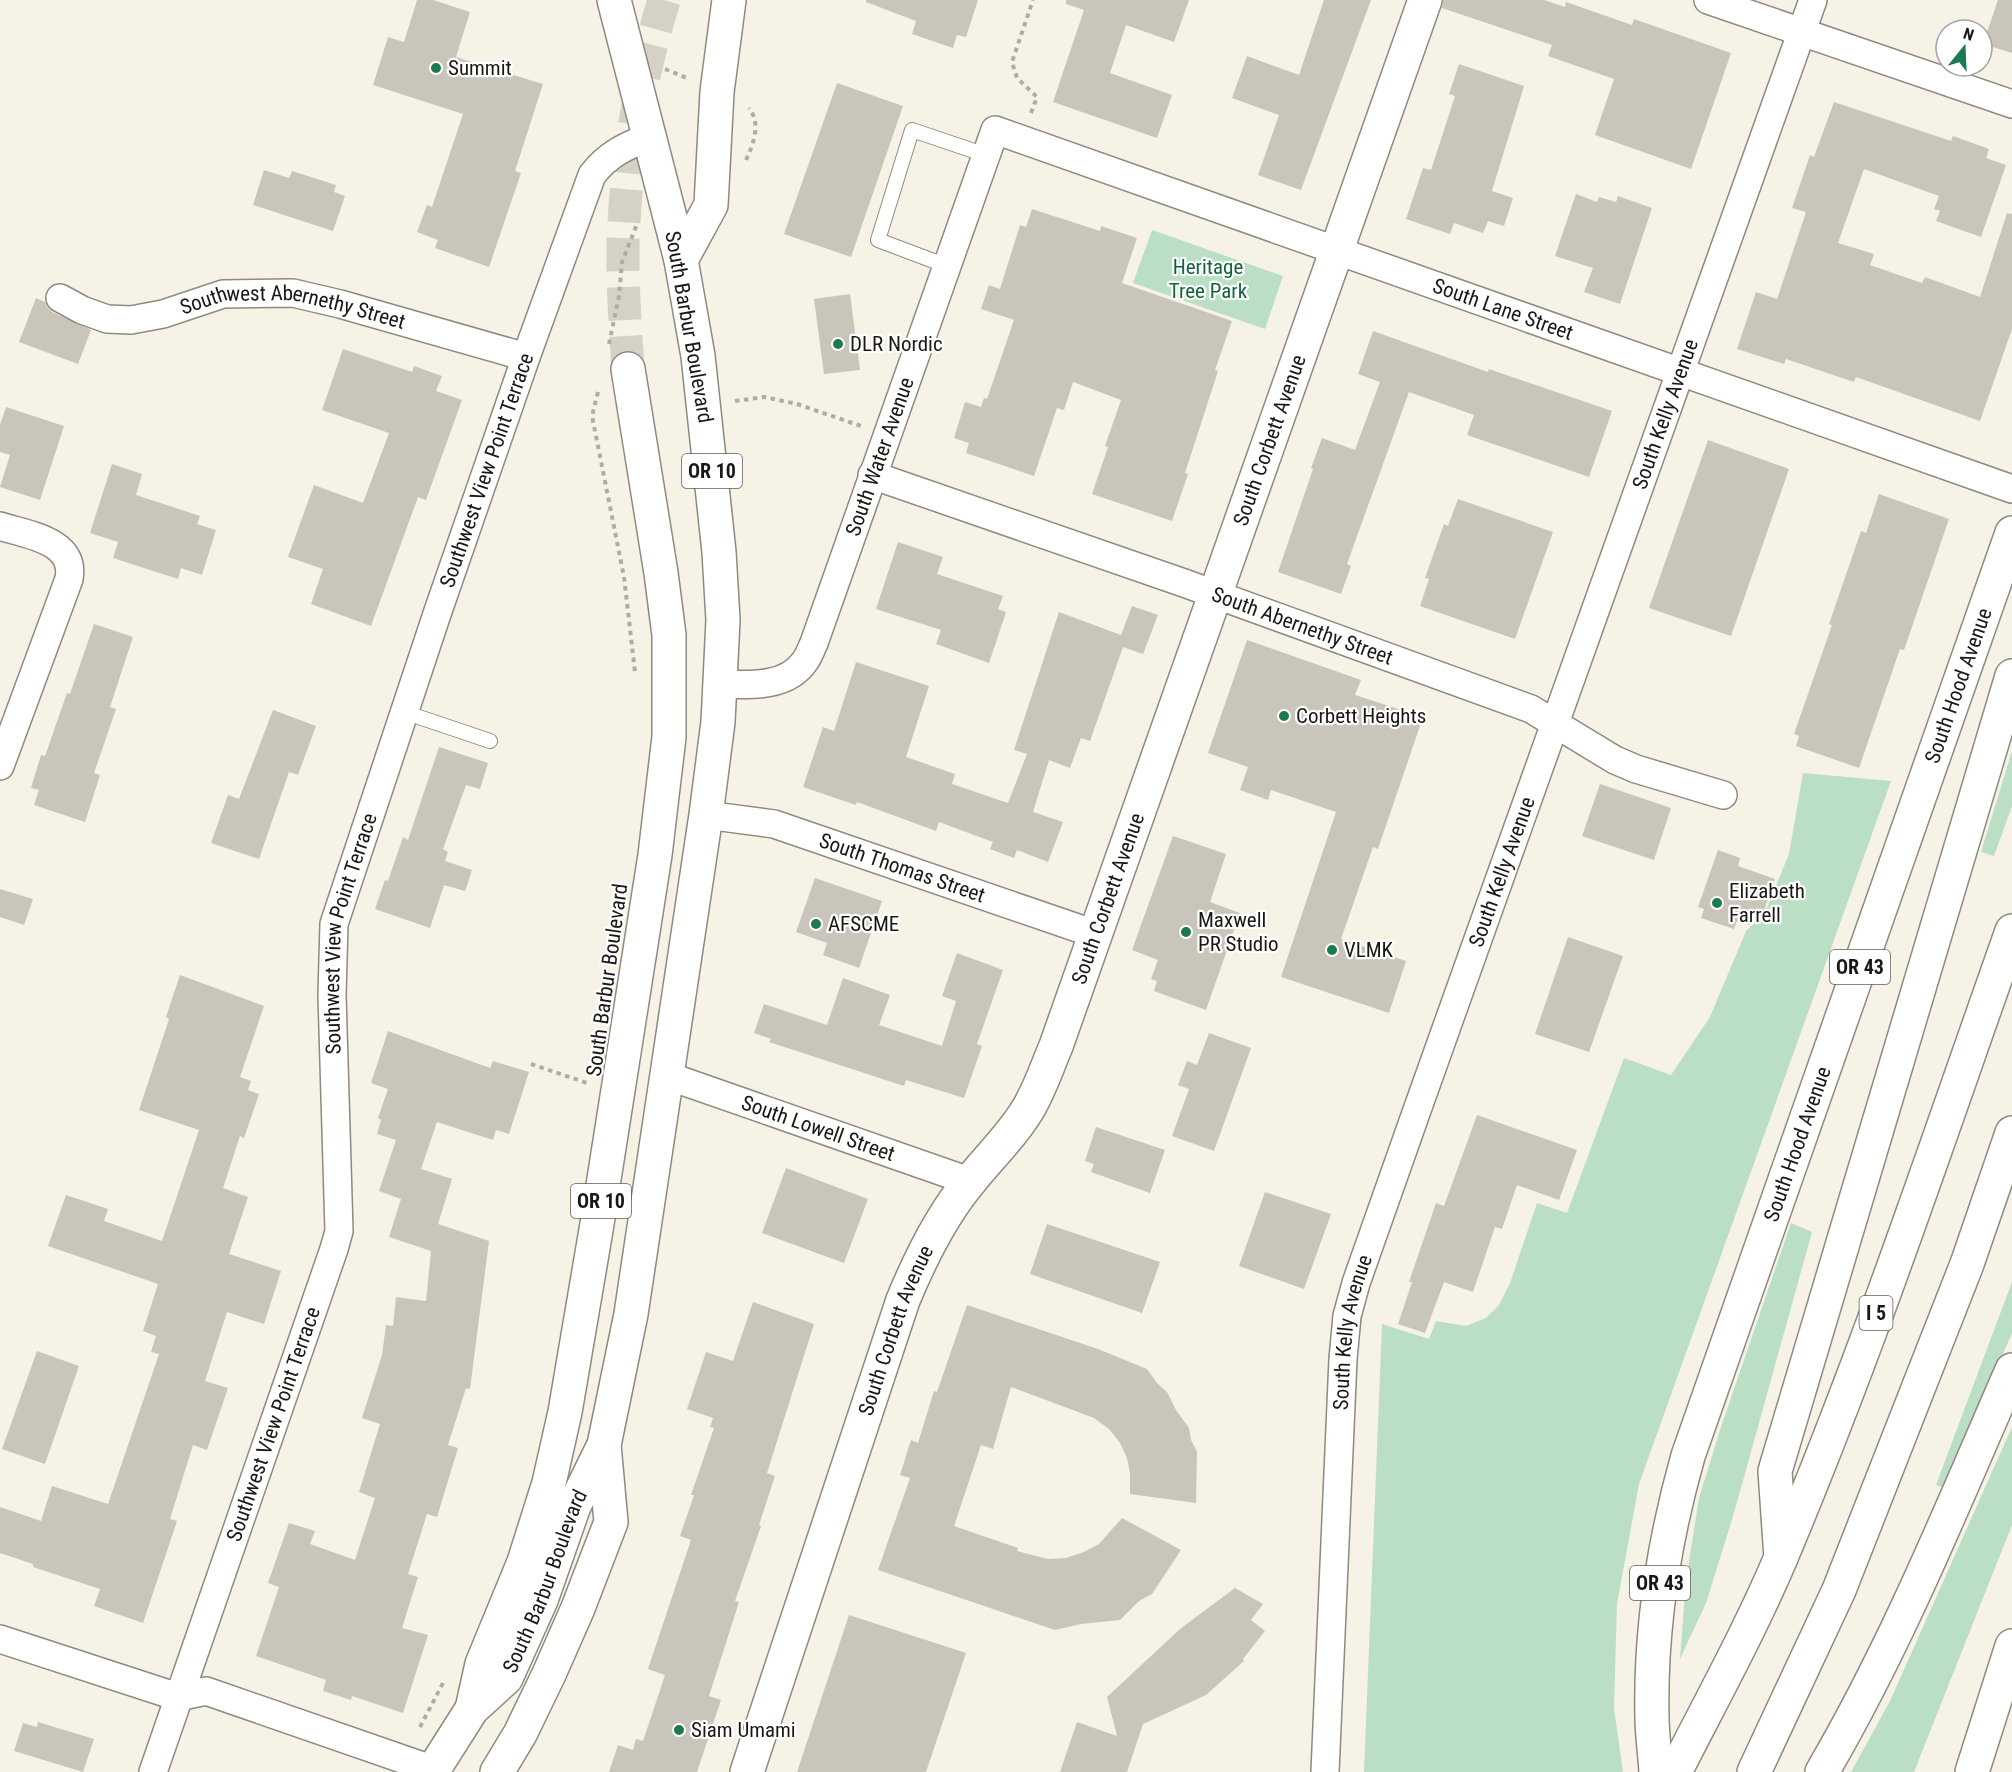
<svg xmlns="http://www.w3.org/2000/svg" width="2012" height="1772" viewBox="0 0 2012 1772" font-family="'Roboto Condensed',sans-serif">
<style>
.green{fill:#badfc5}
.building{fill:#c9c5ba}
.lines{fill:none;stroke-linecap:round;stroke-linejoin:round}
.primary-tunnel{stroke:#d5d1c6;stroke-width:33;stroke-dasharray:33 16;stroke-linecap:butt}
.lane-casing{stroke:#8e8a7f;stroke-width:16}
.street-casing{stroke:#8e8a7f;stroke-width:30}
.secondary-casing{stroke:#8e8a7f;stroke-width:36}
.primary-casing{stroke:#8e8a7f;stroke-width:36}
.highway-casing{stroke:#8e8a7f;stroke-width:36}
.path{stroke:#afaca2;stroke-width:4;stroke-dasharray:4.5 4.5;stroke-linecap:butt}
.lane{stroke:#fff;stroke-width:14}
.street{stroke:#fff;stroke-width:27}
.secondary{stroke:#fff;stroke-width:33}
.primary{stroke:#fff;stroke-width:33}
.highway{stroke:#fff;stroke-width:33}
.poi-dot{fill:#1c7a51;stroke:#fff;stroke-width:2}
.labels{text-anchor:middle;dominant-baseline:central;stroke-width:4.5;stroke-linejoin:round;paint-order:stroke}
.shield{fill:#fff;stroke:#5f5d5a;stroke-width:1.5}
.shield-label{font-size:20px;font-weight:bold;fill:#1a1814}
.poi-label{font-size:21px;fill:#1a1814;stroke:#fff;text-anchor:start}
.park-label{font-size:21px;fill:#12653a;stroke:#fff}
.street-label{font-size:21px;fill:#1a1814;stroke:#fff}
</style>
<rect width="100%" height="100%" fill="#f6f2e6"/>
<path class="green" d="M1152 230 1283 276 1265 329 1133 283Z
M2012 751V806L1994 856 1981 852Z
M1803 773 1891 781 1639 1484 1617 1604 1614 1708 1623 1772H1364L1382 1324 1429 1339 1436 1321 1466 1326 1486 1318 1499 1305 1510 1283 1537 1203 1567 1213 1624 1058 1671 1075 1710 1017 1746 931 1764 915 1789 854Z
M1791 1223 1812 1232 1734 1513 1706 1603 1680 1659 1686 1580 1699 1498 1720 1430Z
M2012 1282V1333L1944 1488 1936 1485Z
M2012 1427V1525L1914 1772H1851L1890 1701Z"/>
<path class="building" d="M417 0H433L470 12 456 57 543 84 515 171 521 173 489 267 435 248 438 240 417 232 427 205 432 207 463 114 373 85 388 37 404 42Z
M866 0H978L966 37 957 35 953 48 912 34 916 21 866 2Z
M1066 0H1189L1174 42 1126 25 1110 73 1172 95 1157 138 1053 102 1084 10 1066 4Z
M1324 0H1371L1301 190 1258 175 1279 115 1232 98 1247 56 1299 75Z
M1443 0H1544L1565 7 1566 2 1632 25 1634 19 1731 53 1691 169 1595 135 1614 79 1548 56 1552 45 1442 8Z
M1998 0H2012V53L1983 44Z
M1459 64 1524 86 1492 191 1513 198 1504 226 1488 221 1483 233 1454 223 1450 234 1406 219 1423 168 1431 170 1455 96 1449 94Z
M837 83 903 106 851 257 784 234Z
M1834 102 1951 141 1953 136 1989 149 1986 158 2006 165 1981 237 1936 221 1940 211 1934 209 1939 196 1864 169 1838 243 1874 254 1870 265 1922 283 1925 277 1980 297 2007 213 2012 214V329L1980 421 1856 377 1854 382 1786 359 1784 364 1737 349 1756 292 1777 299 1806 212 1792 208 1810 155 1814 157Z
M264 170 289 178 292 171 336 185 334 192 345 196 333 231 253 205Z
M1576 194 1597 202 1599 197 1616 202 1618 196 1652 208 1620 304 1584 292 1593 268 1555 256Z
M1032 209 1100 231 1101 226 1137 238 1122 283 1232 321 1215 370 1218 371 1185 473 1188 474 1172 521 1092 494 1108 447 1105 446 1121 400 1073 382 1064 410 1057 408 1034 476 966 453 969 443 954 438 965 402 981 407 984 398 987 399 1014 320 981 309 989 285 1000 289 1020 225 1026 227Z
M850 294 860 370 824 374 814 299Z
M36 298 45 302 47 307 52 312 91 330 78 364 19 342Z
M1373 331 1488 372 1489 369 1612 411 1589 477 1467 435 1474 415 1409 392 1347 564 1351 566 1341 594 1278 572 1313 469 1311 468 1322 438 1355 450 1380 382 1358 374Z
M343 349 412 372 414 366 442 376 436 391 462 400 426 500 418 497 371 626 311 604 323 569 288 557 314 485 363 503 389 433 322 410Z
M6 407 64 426 40 500 0 487 10 455 0 452V425Z
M1708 440 1789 469 1731 636 1649 608Z
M112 464 142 474 136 495 200 516 197 524 216 530 202 575 181 568 178 579 113 558 118 542 90 533Z
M1879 494 1949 519 1904 650 1900 649 1859 768 1796 746 1799 736 1794 734 1832 625 1829 624 1861 531 1866 533Z
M1458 499 1553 532 1515 639 1420 606 1429 579 1425 578 1444 524 1448 526Z
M898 542 943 557 937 574 1003 596 998 609 1006 612 989 663 936 644 941 630 876 609Z
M1132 606 1158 615 1143 654 1123 647 1090 741 1081 738 1070 768 1049 760 1033 812 1063 822 1048 862 1017 850 1014 858 990 849 993 842 939 822 936 831 857 802 856 805 803 787 823 727 834 731 856 662 929 686 906 757 955 774 952 784 1008 803 1027 754 1014 750 1059 612 1121 635Z
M94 624 133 637 110 707 116 709 94 773 100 775 85 822 34 805 39 790 31 788 41 755 45 756 67 693 70 694Z
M1247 640 1361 680 1355 695 1423 717 1378 849 1373 847 1341 939 1406 961 1389 1013 1281 977 1336 812 1271 790 1268 800 1240 790 1248 767 1208 753Z
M273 710 316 726 298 775 289 772 259 859 211 843 228 795 239 799Z
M439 747 488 763 480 789 466 785 443 849 448 852 445 861 472 870 465 891 444 885 430 928 375 909 385 880 388 881 403 837 408 840Z
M1600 784 1671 808 1654 860 1582 836Z
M1173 836 1226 854 1210 902 1240 913 1206 1010 1154 991 1157 981 1151 979 1158 960 1132 950Z
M1718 850 1740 858 1738 866 1775 879 1763 914 1755 911 1750 925 1737 921 1734 929 1701 918 1704 909 1698 907Z
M815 878 882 901 859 968 823 955 827 943 796 932Z
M0 889 33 899 24 925 0 917Z
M1568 937 1623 956 1589 1052 1535 1034Z
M957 953 1003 970 977 1044 982 1046 964 1098 906 1080 904 1086 769 1042 771 1039 754 1033 764 1004 827 1025 843 978 890 995 879 1025 942 1046 956 1001 942 996Z
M180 975 264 1006 240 1077 251 1081 248 1090 259 1094 244 1138 240 1136 223 1188 248 1197 229 1254 281 1271 264 1324 227 1312 205 1381 228 1388 207 1450 193 1445 170 1519 177 1521 143 1623 94 1606 100 1589 33 1567V1564L0 1553V1507L41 1521 52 1486 108 1504 159 1354 151 1352 156 1336 143 1331 158 1284 48 1246 66 1195 108 1209 104 1221 162 1241 199 1130 139 1110 169 1019 166 1017Z
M388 1031 490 1068 493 1061 529 1072 509 1134 496 1130 493 1140 437 1122 421 1169 452 1179 438 1224 489 1241 470 1389 466 1388 448 1445 458 1448 437 1517 427 1514 408 1574 418 1577 402 1628 428 1635 403 1713 352 1696 351 1700 323 1691 326 1680 256 1656 279 1587 268 1583 289 1523 315 1531 310 1544 355 1560 375 1498 359 1492 380 1424 362 1418 382 1355 386 1325 393 1326 396 1297 426 1301 431 1251 389 1237 401 1199 379 1191 396 1140 377 1134 381 1120 378 1118 388 1089 371 1083Z
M1209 1033 1251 1048 1214 1151 1172 1136 1189 1089 1178 1085 1187 1061 1197 1065Z
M1477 1115 1577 1150 1559 1200 1517 1185 1502 1229 1495 1227 1473 1292 1444 1282 1425 1333 1398 1324 1412 1282H1409L1436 1203 1444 1206Z
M1096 1127 1165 1150 1150 1193 1091 1172 1094 1164 1085 1161Z
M786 1168 868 1199 844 1263 762 1233Z
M1265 1192 1331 1214 1304 1289 1239 1266Z
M1047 1224 1160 1262 1142 1313 1030 1274Z
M753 1302 814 1324 767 1473 775 1476 759 1525 761 1526 735 1601 739 1602 709 1696 721 1700 697 1772H609L618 1745 633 1750 636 1739 643 1741 665 1675 648 1669 691 1540 680 1536 694 1495H691L714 1428 710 1427 713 1418 687 1409 706 1352 733 1361Z
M967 1305 1098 1349 1147 1369 1157 1383 1167 1392 1176 1410 1189 1428 1191 1440 1197 1452 1196 1503 1130 1494V1474L1127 1458 1120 1443 1109 1429 1094 1418 1011 1387 993 1449 981 1445 954 1526 1018 1548 1017 1551 1048 1559 1066 1558 1084 1552 1099 1544 1122 1518 1181 1550 1152 1594 1139 1601 1120 1620 1081 1624 1055 1630 878 1570 910 1478 900 1475 911 1440 918 1443 934 1391 937 1392Z
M37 1351 79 1366 45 1464 2 1449Z
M1235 1588 1263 1604 1251 1620 1265 1631 1243 1659 1244 1661 1206 1695 1143 1724 1127 1772H1060L1077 1722 1117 1736 1107 1697 1180 1629Z
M849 1615 966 1653 926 1772H797Z
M38 1722 94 1739 83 1772 14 1751 23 1723 37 1727Z"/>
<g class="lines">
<path class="primary-tunnel" d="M628 369C625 320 621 271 624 222 628 146 642 73 664 0"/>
<defs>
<path id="lane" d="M947 266 878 240 912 130 986 155
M404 712 490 741"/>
<g id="street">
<path d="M1708 0 2012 104"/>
<path id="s1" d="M60 298 82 310 107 319 131 320 163 314 223 294 293 293 340 304 526 357"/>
<path id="s2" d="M872 475 1184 583 1531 709 1615 760 1636 769 1723 795"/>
<path d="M0 526C27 535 76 540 69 579L0 766"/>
<path id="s3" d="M721 684C749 685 787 688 805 661 809 656 811 649 814 643L995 130 2012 489"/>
<path id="s4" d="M706 815 774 824 1095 934"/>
<path id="s5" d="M668 1076 969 1181"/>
<path d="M0 1639 178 1697 206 1691 434 1770"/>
<path id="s6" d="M153 1772 334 1249 339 1231 332 995 334 924 437 614 526 357 592 175C608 154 626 146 649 137"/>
<path id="s7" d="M1325 1772 1343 1359 1347 1316 1356 1283 1416 1113 1813 0"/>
</g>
<g id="secondary">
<path id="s8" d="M747 1772 903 1300C920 1259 942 1214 971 1180 990 1156 1012 1136 1028 1109 1040 1089 1047 1067 1056 1046L1425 0"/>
</g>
<g id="primary">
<path d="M681 260 711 205 717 92 729 0"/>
<path d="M472 1709 482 1664 524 1562 549 1483 565 1412 596 1230 655 855 669 737V635L661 573 628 369"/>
<path id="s9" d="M432 1772 472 1709 506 1678 541 1600 574 1506 604 1445 631 1314 706 815 718 722 723 620 719 552 698 356 681 260 614 0"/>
<path d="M497 1772 520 1734 549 1674 578 1608 611 1522 604 1445"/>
<path id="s10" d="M1656 1772C1655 1754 1652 1735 1652 1717 1650 1628 1664 1541 1688 1456L2012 533"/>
<path d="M1972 1772 2012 1646"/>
</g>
<path id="highway" d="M1781 1558 1775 1471 2012 676
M1675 1772C1711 1701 1751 1629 1782 1555 1868 1351 1938 1140 2012 931
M1754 1772 1839 1590 1967 1264 2012 1133
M1822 1772C1897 1644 1953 1505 2012 1370"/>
</defs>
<use href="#lane" class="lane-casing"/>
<use href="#street" class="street-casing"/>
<use href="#secondary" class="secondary-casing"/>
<use href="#primary" class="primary-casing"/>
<use href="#highway" class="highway-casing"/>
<path class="path" d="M665 69 689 79
M1031 113 1037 97 1017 78 1012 62 1033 0
M746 160C754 143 761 123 749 108
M609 344 619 296 622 262 637 224
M598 392 592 416 624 577 635 672
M735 401 764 397 797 404 861 426
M531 1064 587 1083
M420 1727 443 1683"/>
<use href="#lane" class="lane"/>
<use href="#street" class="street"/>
<use href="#secondary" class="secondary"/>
<use href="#primary" class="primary"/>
<use href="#highway" class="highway"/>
</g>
<g class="poi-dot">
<circle cx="436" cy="68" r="6"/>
<circle cx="838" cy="344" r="6"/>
<circle cx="1284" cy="716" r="6"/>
<circle cx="1717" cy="903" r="6"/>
<circle cx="816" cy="924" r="6"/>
<circle cx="1186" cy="932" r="6"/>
<circle cx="1332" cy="950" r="6"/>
<circle cx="679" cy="1730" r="6"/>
</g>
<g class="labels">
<g class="shield">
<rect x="682" y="454" width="60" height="34" rx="4.5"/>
<rect x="1830" y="950" width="60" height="34" rx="4.5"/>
<rect x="571" y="1184" width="60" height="34" rx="4.5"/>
<rect x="1859.5" y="1296" width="33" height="34" rx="4.5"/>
<rect x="1630" y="1566" width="60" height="34" rx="4.5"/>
</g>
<g class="shield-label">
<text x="712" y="471">OR 10</text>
<text x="1860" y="967">OR 43</text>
<text x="601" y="1201">OR 10</text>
<text x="1876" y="1313">I 5</text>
<text x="1660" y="1583">OR 43</text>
</g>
<g class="poi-label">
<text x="448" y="68">Summit</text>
<text x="850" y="344">DLR Nordic</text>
<text x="1296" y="716">Corbett Heights</text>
<text x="1729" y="891">Elizabeth<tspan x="1729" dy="24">Farrell</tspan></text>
<text x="1198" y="920">Maxwell<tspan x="1198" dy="24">PR Studio</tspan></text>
<text x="828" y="924">AFSCME</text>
<text x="1344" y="950">VLMK</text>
<text x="691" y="1730">Siam Umami</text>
</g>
<g class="park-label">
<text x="1208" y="267">Heritage<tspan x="1208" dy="24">Tree Park</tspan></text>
</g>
<g class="street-label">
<text stroke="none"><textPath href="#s3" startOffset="1194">South Lane Street</textPath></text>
<text stroke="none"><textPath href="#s1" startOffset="242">Southwest Abernethy Street</textPath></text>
<text transform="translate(689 327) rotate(80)">South Barbur Boulevard</text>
<text stroke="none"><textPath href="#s7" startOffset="1413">South Kelly Avenue</textPath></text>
<text stroke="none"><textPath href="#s8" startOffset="1438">South Corbett Avenue</textPath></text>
<text stroke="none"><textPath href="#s3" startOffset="309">South Water Avenue</textPath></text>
<text stroke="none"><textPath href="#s6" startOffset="1358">Southwest View Point Terrace</textPath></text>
<text stroke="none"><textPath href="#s2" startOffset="456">South Abernethy Street</textPath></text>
<text stroke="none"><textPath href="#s10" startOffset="1136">South Hood Avenue</textPath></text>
<text stroke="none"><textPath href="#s4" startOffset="204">South Thomas Street</textPath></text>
<text stroke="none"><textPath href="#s7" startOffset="927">South Kelly Avenue</textPath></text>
<text stroke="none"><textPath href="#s8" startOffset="952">South Corbett Avenue</textPath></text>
<text stroke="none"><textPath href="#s6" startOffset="872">Southwest View Point Terrace</textPath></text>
<text transform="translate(607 980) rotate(-82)">South Barbur Boulevard</text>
<text stroke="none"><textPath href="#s5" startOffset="159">South Lowell Street</textPath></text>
<text stroke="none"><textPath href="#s10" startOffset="650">South Hood Avenue</textPath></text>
<text stroke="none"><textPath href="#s8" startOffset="466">South Corbett Avenue</textPath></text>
<text stroke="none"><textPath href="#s7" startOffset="441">South Kelly Avenue</textPath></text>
<text stroke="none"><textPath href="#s6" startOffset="368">Southwest View Point Terrace</textPath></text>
<text stroke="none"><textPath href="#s9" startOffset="225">South Barbur Boulevard</textPath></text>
</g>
</g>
<g transform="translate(1964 48) rotate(18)"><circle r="28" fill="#ffffff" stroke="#a3a3a1" stroke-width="1.5"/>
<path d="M0-4.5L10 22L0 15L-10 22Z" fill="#1c7a51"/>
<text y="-9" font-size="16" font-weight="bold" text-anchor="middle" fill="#1a1814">N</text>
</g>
</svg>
